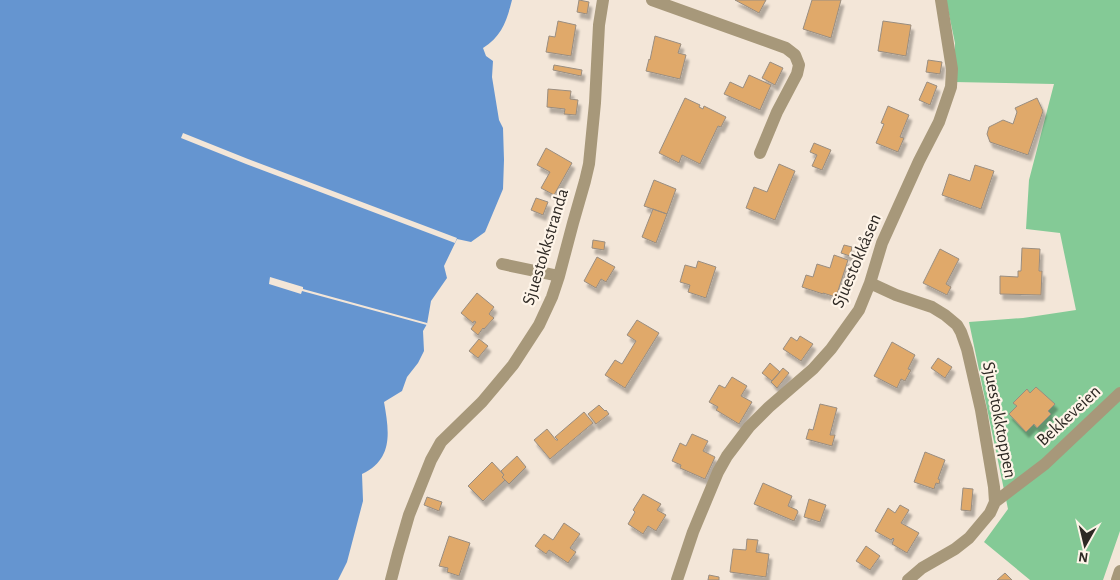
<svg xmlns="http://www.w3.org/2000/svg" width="1120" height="580" viewBox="0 0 1120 580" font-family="'Alegreya Sans',sans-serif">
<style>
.forest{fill:#84ca96}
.water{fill:#6595d0}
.pier{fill:#f3e6d8}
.building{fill:#e0a96b;stroke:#998d80;filter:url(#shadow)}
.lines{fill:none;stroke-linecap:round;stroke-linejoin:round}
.minor{stroke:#a7987a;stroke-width:12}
.labels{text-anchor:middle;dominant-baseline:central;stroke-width:4.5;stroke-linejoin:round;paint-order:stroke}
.street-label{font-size:18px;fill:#2e2924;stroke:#fef4e8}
</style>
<defs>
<filter id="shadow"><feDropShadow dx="3" dy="5.5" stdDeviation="1" flood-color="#0004"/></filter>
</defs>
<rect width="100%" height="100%" fill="#f3e6d8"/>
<path class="forest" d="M946 0H1120V531L1103 580H1030L984 542 1008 509 969 322 1023 318 1076 310 1060 233 1026 229 1029 180 1054 84 954 82 955 43Z"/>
<path class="water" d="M0 0H512C507 20 502 36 483 48L486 56 493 61 492 77 499 120 503 128 504 160 503 189 485 232 471 242 457 239 444 266 447 278 431 301 427 324 423 331 424 351 418 363 407 377 402 391 384 402C389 431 394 459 362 474L363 501 347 562 338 580H0Z"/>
<path class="pier" d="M183 133 248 159 457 238 455 243 246 164 181 138Z
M270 277 303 287V289L427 323V325L302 291 301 294 269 284Z"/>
<path class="building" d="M579 0 589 2 587 14 577 12Z
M735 0H766L759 13Z
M812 0H841L831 38 803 29Z
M558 21 576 25 571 56 546 52 549 36 555 37Z
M883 21 911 25 906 56 878 51Z
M655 36 681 44 678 53 686 55 680 79 646 71 649 59 650 60Z
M928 60 942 62 940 74 926 72Z
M770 62 783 68 775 85 762 78Z
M554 65 582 70 581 76 553 70Z
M749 75 771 85 760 110 724 94 730 82 743 88Z
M927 82 937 86 930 105 919 100Z
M548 89 571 91 570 99 578 100 576 115 564 114 565 109 547 107Z
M685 98 700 105 699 107 703 109 704 106 726 117 721 127 718 126 700 164 682 155 679 163 659 153Z
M1037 98 1043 111 1028 155 990 142 987 134 989 127 1003 120 1013 124 1017 112 1015 108Z
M888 106 909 115 900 137 904 138 898 152 876 143 884 124 881 123Z
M814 143 831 150 822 170 812 166 817 155 810 152Z
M546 148 572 163 554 195 541 188 550 172 537 165Z
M779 164 795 171 775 220 746 208 754 187 767 192Z
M975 165 994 171 981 209 942 195 949 174 970 181Z
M654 180 676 189 667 214 644 206Z
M536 198 548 202 543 215 531 210Z
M653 209 667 214 656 243 642 237Z
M593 240 605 242 604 250 592 248Z
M844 245 852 247 850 256 841 253Z
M1022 248 1040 249 1039 271H1042L1041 295 1000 294V276L1018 277V271H1021Z
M940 249 959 259 946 284 951 287 947 295 923 283Z
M834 255 848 260 836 297 823 293V294L802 287 806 275 813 277 817 264 830 268Z
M597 257 615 267 606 282 601 279 596 288 584 281Z
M698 261 716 267 706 298 688 292 690 285 680 282 685 265 696 268Z
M477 293 494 307 489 314 494 318 484 329 483 328 478 335 471 329 476 322 474 321 473 323 461 313Z
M637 320 659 333 625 388 605 375 615 360 622 364 636 341 627 335Z
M800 336 813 344 801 361 783 349 791 337 797 341Z
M479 339 488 346 478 358 469 351Z
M892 342 915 355 908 369 911 370 905 381 901 379 897 388 874 376Z
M938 358 952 367 945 378 931 368Z
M770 363 780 372 772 381 762 373Z
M783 368 789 373 777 388 771 382Z
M732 377 747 386 741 396 752 402 739 424 716 410 718 407 709 402 719 385 725 388Z
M1036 387 1055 404 1048 411 1051 414 1037 428 1034 424 1026 432 1009 414 1017 406 1013 403 1027 389 1030 393Z
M820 404 837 408 830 435H835L832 446 806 439 809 429 813 430Z
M599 405 605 411 606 410 609 414 596 424 588 414Z
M584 412 593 423 550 459 534 440 547 429 556 440H558L555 437Z
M692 434 708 441 703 451 715 457 705 479 680 468 681 465 672 461 680 443 686 446Z
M925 452 945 460 938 479 940 480 939 484 936 483 934 489 914 482Z
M517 456 526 467 509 484 502 477 504 475 501 471Z
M492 462 504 475 502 477 505 480 483 501 468 486Z
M763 483 792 496 788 506 797 510 798 512 794 521 754 504Z
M963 488 973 489 971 511 961 510Z
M643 494 661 504 657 510 666 515 656 531 648 526 643 534 628 524 635 512 633 510Z
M427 497 442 502 439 511 424 505Z
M809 499 826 505 820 522 804 517Z
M900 505 909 510 901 523 919 533 907 553 892 544 894 539 893 538 891 540 875 531 888 508 895 513Z
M564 523 580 534 570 548 576 552 568 563 549 550 546 554 535 546 544 534 553 540Z
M449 536 470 543 459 576 447 572 448 568 439 566Z
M747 539 758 540 756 552 769 554 766 577 730 572 733 549 746 550Z
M866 546 880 556 870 570 856 561Z
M1005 573 1012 580H997Z
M709 575 719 577V580H708Z"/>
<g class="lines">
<path class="minor" d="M652 0 786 48 795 55 799 65 797 74 777 112 760 153
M502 264 559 276
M870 283 896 295 932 307 945 315 957 325 961 332 967 349 981 410 994 487 995 502 990 513 969 538 955 549 922 568 908 580
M995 502 1045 464 1120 393
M391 580 398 553 409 515 431 460 441 442 482 402 513 365 539 325 552 297 559 276 573 223 585 181 589 164 595 103 599 25 603 0
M677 580 693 532 718 472 727 456 749 427 769 407 813 369 831 349 859 310 870 283 882 243 919 161 939 122 951 87 952 69 941 0
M1117 580 1120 571"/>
</g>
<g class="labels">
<g class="street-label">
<text transform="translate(546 247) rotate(-73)">Sjuestokkstranda</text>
<text transform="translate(857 261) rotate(-67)">Sjuestokkåsen</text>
<text transform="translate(1069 416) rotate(-43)">Bekkeveien</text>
<text transform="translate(999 420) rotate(79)">Sjuestokktoppen</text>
</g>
</g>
<g transform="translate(1085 545) rotate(188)" stroke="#fef4e8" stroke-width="4" paint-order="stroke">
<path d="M0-4L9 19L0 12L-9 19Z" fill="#2e2924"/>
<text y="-8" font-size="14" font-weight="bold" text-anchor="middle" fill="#2e2924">N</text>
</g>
</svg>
